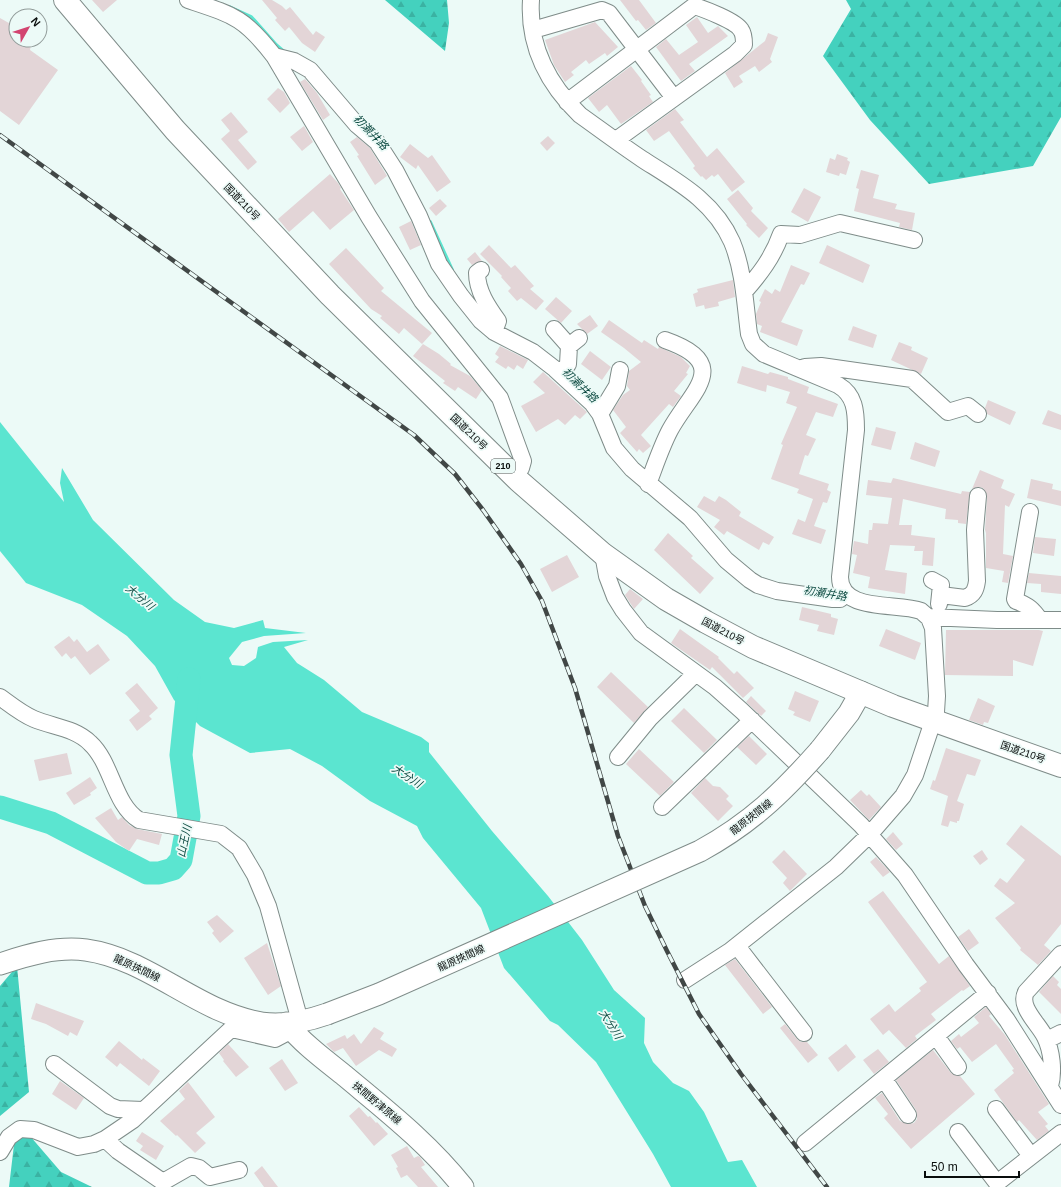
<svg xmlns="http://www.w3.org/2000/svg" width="1061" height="1187" viewBox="0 0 1061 1187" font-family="Helvetica,'Noto Sans JP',sans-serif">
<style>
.forest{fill:url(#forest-firs)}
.water{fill:#5be5d0}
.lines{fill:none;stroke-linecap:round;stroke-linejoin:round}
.stream{stroke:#5be5d0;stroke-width:4}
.river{stroke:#5be5d0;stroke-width:23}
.building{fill:#e3d5d7}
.minor-casing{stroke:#7f8c89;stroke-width:18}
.major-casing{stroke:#7f8c89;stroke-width:23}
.highway-casing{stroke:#7f8c89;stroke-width:24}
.minor{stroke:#fff;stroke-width:16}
.major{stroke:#fff;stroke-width:21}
.highway{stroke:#fff;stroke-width:22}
.rail-casing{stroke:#414746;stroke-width:4.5}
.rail{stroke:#ecfaf7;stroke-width:3;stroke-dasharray:9;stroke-linecap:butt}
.major-bridge-casing{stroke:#7f8c89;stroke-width:23;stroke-linecap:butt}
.major-bridge{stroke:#fff;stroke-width:21}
.labels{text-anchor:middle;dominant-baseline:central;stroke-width:3.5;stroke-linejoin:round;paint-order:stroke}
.shield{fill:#ecfaf7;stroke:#4d5452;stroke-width:1}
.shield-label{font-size:9px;font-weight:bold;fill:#090d0c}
.street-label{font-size:10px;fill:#090d0c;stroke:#ecfaf7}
.water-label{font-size:11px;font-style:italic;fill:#0f4c43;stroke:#ecfaf7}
</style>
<defs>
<pattern id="forest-firs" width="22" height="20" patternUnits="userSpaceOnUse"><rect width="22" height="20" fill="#44d1be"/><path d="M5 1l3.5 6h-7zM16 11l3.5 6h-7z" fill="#3ab2a2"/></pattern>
</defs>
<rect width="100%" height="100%" fill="#ecfaf7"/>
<path class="forest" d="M385 0H447L449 23 445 51Z
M846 0H1061V117L1033 166 929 184 870 120 823 56 851 9Z
M17 966 29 1092 0 1116V986Z
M15 1136H30L61 1172 92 1187H9Z"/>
<path class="water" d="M0 422 64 502 60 483 62 468 93 520 174 600 205 622 234 628 263 620 265 628 306 633 264 636 242 642 229 658 232 665 244 666 256 658 258 647 273 642 308 640 284 647 297 663 324 680 362 712 421 737 429 743V752L492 831 548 896 582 940 614 990 645 1018 644 1043 653 1062 673 1083 689 1091 704 1112 728 1162 742 1160 757 1187H671L653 1154 596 1062 558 1025 550 1021 504 968 481 908 423 838 417 826 370 801 322 766 290 749 250 753 200 726 174 700 155 666 127 636 82 605 26 583 0 551Z"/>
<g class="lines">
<path class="stream" d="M229 7 251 17 276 45 284 52
M430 222 452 270"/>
<path class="river" d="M0 807 51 823 147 873H159L173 869 181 860 189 816 181 755 189 679"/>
</g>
<path class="building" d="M92 0H117L103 12Z
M262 0H272L282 6 286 10 290 7 313 35 316 31 325 37 315 52 302 43 289 27 285 31 275 20 277 18Z
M620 0H639L656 23 646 30 638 20 636 21Z
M697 17 708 33 718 26 728 36 689 64 695 71 681 81 656 47 666 39 679 55 698 42 686 25Z
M0 18 16 27V40H32L30 50 58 70 19 125 0 111Z
M595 22 618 47 607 56 605 53 589 64 586 60 571 72 574 75 565 82 554 65 545 40Z
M768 33 778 37 770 59 772 62 759 72 755 66 739 76 743 82 734 88 725 73 765 41Z
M631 66 642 80 641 81 651 95 649 96 653 102 621 124 607 105 599 112 588 98Z
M305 79 317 93 330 115 323 120 300 82Z
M278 88 284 92 290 103 280 113 267 99Z
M675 109 684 120 680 122 707 157 717 148 745 182 732 192 718 174 714 177 712 175 706 180 702 176 701 177 693 168 695 166 669 131 654 141 646 130Z
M231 112 248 132 238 140 257 162 248 170 221 139 230 131 221 120Z
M304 126 313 142 302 151 290 137Z
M548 136 555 143 547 151 540 143Z
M357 137 370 148 387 176 375 185 357 156 359 155 350 142Z
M410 144 428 158 432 155 451 182 437 192 418 165 416 169 400 157Z
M837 154 848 158 847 160 850 162 846 175 840 173 839 176 826 172 830 158 835 160Z
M861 170 879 175 873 198 897 204 895 209 915 213 912 230 899 227 900 223 854 211 859 189 856 188Z
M330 174 338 183 341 188 340 189 354 210 330 230 313 211 289 232 278 219Z
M804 188 821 197 808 222 791 212Z
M738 190 753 208 751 211 768 228 759 238 746 225 747 224 727 199Z
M440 199 447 206 436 216 429 208Z
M411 221 421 245 410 250 399 227Z
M489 245 511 268 515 265 534 286 530 289 544 301 536 310 521 298 517 301 508 291 511 288 501 277 502 276 480 254Z
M827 245 870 265 863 283 819 263Z
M346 248 384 288 381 291 432 333 422 344 404 328 399 334 380 318 382 316 371 309 329 264Z
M475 252 482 261 472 265 467 259Z
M791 265 810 273 804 285 801 284 781 322 803 330 797 346 760 332 762 326 757 324 756 314 761 302 759 301 765 289 772 294 775 289 780 292Z
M733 280 735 297 718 302 719 306 705 309 704 305 696 307 693 294 698 292 697 289Z
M556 297 572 311 561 323 545 309Z
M590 315 598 326 587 334 577 324Z
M609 320 642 343 644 340 658 349 659 347 681 357 690 366 686 373 688 374 674 391 681 396 673 407 669 404 641 435 651 446 643 453 639 449 637 452 620 433 626 427 613 410 623 395 630 390 627 386 629 371 641 362 624 348 601 332Z
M853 326 877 335 873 348 848 340Z
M899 342 912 347 911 350 928 358 921 374 891 360Z
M423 344 439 354 451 364 450 365 470 376 482 390 476 399 458 387 455 391 443 383 445 381 413 356Z
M500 346 528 360 523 369 517 365 514 370 508 366 506 369 495 362 499 357 495 354Z
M590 351 611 367 602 380 581 364Z
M742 366 768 374 770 372 788 377V379L809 387 807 393 838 404 833 417 816 412 806 435 816 439 808 456 805 455 799 474 829 484 827 490 831 492 827 503 823 502 814 526 826 530 821 544 792 534 798 519 805 522 813 499 797 493 799 489 771 479 783 445 781 444 797 407 786 403 790 392 767 385 766 392 737 383Z
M543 372 587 412 580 419 575 415 565 425 558 419 536 432 521 406 545 393 533 382Z
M988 400 1016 412 1010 425 987 414 985 408Z
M1048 410 1061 415V430L1042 424Z
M876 427 896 432 891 450 871 445Z
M915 442 940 451 935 467 910 459Z
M980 470 1004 480 1001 488 1015 494 1009 507 1005 505 1003 554 1013 556 1008 583 1002 582 1004 571 986 568V533L985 530 987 496 983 488 978 487 972 489Z
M893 478 961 494 962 491 970 492 966 524 958 523V520L945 519 946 509 903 499 899 525H912L911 535 935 538 933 566 922 565 923 551H914L915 546 890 545 885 570 907 573 905 594 868 588 870 577 853 573 857 555 852 554 854 541 868 544 869 530H872L873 523 888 524 892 498 866 495 868 480 891 483Z
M1031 479 1053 484 1052 489 1061 491V506L1027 498Z
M704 496 715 502 719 496 726 500 741 512 739 516 774 537 769 545 763 542 759 550 727 531 724 535 714 527 720 520 697 507Z
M668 533 693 556 691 558 714 578 700 594 654 550Z
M1035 537 1056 539 1054 556 1033 553Z
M567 555 579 577 552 592 540 569Z
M1029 573 1061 576V594L1041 592V584L1027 583Z
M630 589 643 599 634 609 625 595Z
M802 607 831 614V617L838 619 834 635 817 631 819 625 799 620Z
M680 629 719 657 718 658 734 674 737 671 754 688 743 698 712 667 710 670 671 643Z
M886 629 921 643 915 660 879 646Z
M946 630H1039L1043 631 1033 666 1013 660V676L945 675Z
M69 636 74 642 77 639 87 652 98 644 110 660 90 675 75 656 71 659 66 653 62 657 54 647Z
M611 672 648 707 634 723 597 687Z
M137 683 158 708 149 716 152 719 137 731 129 720 140 711 125 693Z
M795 691 819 701 810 722 793 715 795 712 788 709Z
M751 696 766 711 761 716 746 702Z
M978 698 995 706 988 723 984 722 983 725 969 720Z
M684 708 717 740 704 753 671 721Z
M749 736 767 754 756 765 737 747Z
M946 748 981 760 975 776 967 774 957 801 964 804 959 821H957V823L950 821 948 827 941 825 948 796 930 789 933 780 935 781Z
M639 749 674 782 660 796 626 764Z
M67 753 72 774 39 781 34 760Z
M90 777 97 788 90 793 91 795 74 805 66 793Z
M705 778 713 786 720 787 729 796 726 799 733 806 718 821 691 793Z
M861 790 867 796 869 794 881 807 869 820 850 800Z
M111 808 118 820 122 817 129 825 137 829 162 834 159 845 137 839 129 851 116 842 95 818Z
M1021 825 1061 856V924L1044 945 1051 951 1038 965 1020 950 1021 948 995 918 1015 903 994 886 1000 878 1007 883 1025 860 1006 844Z
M893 832 903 844 896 850 886 839Z
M784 850 807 874 790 891 783 883 787 878 772 862Z
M982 850 988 859 980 865 973 856Z
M876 857 890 872 883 877 870 862Z
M883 891 939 964 949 956 970 986 963 991 962 990 931 1014 936 1020 915 1036 917 1039 906 1048 889 1030 883 1035 870 1019 889 1004 895 1012 921 991 919 988 927 982 868 902Z
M217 915 234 931 220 943 212 933 214 931 207 922Z
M969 929 979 943 968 951 958 937Z
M267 943 281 986 268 995 244 958Z
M735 959 772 1007 763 1014 725 965Z
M1053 976 1059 982 1057 985 1061 989V1014L1039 992Z
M36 1003 84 1021 77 1036 70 1032 68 1036 46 1024 31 1019Z
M986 1007 991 1014 989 1016 1005 1035 1049 1104 1038 1112 1048 1124 1045 1126 1049 1131 1037 1140 1019 1120 1017 1122 994 1090 1014 1073 1012 1070 1014 1069 996 1044 972 1062 960 1047 957 1049 951 1041 959 1034 961 1037 979 1023 974 1017Z
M785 1024 797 1039 801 1042H807L818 1055 808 1063 780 1028Z
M374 1027 384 1033 380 1039 397 1049 392 1057 379 1050 356 1066 343 1048 334 1052 326 1044 345 1035 347 1039 354 1034 361 1044Z
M119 1041 142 1060 143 1058 160 1071 149 1086 120 1063 117 1067 105 1057Z
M228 1044 249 1067 236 1077 223 1061 224 1060 219 1053Z
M846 1044 856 1057 838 1072 828 1058Z
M878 1049 889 1062 874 1074 863 1060Z
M933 1050 951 1073 960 1076 975 1094 911 1149 884 1118 888 1114 875 1098 882 1093 900 1121 908 1124 914 1123 917 1119 916 1110 896 1080Z
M282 1059 298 1083 285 1091 269 1068Z
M60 1081 84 1098 76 1110 52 1094Z
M188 1082 215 1117 196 1133 206 1143 195 1153 177 1135 176 1136 160 1121 185 1099 179 1091Z
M359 1107 368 1117 370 1116 376 1123 377 1122 388 1134 374 1146 349 1116Z
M142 1132 164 1146 156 1160 140 1150 143 1146 136 1141Z
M407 1146 414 1158 418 1156 420 1157 425 1165 421 1167 438 1187H418L407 1175 401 1178 396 1168 398 1167 391 1155Z
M262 1166 278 1187H264L254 1173Z"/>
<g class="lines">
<defs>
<path id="minor" d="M188 0C233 15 244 17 274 56L369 217 422 301 500 398 523 461 521 468 514 476
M531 0C528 46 548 84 580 115 601 130 621 145 642 159 678 182 714 201 732 242 744 271 745 304 749 334L753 344 764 354 838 385C855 395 856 411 856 430L840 577C840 613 898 602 921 611L929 618 933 628 937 696 936 712 915 775 903 796 870 834 836 867 730 951 685 980
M533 30 602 10 609 13 674 98
M274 56 294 61 310 70 357 125 377 142 395 170 419 216 439 264 461 296 481 321 494 332 533 352 555 369 592 403 600 414 614 448 632 469 690 518 726 560 750 580 758 585 777 591 833 599H840L846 594
M567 102 694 6C704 9 736 21 741 30 744 34 744 41 744 45L735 54 616 140
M481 270 477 273C477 291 488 307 498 321L494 332
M744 292C760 274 773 257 781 234L800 235 840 223 914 240
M554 329 569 346
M805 367 821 366 912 379 948 412 968 406 978 414
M561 374 568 364 569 346 579 338
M600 414 617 386 620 370
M648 484C655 466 661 447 670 430 692 390 733 364 665 340
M1030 512 1015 599 1016 601C1028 605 1033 610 1040 620
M603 554 607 576 615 597 623 610 641 633 715 687 742 711 861 825 905 875 966 965 1007 1020 1061 1105
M932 580 941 585 939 604
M941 595 965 598C974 595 976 589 977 581L975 530 978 496
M928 617 997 620H1061
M0 697C11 705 22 714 34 719 53 727 75 728 90 743 112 763 114 805 139 820L221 834 239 848 255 875 268 906 300 1021
M618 757 650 718 696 673
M662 807 752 720
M737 946 804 1033
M936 1036 958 1067
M1047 1040 1061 1033
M54 1064 110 1106 118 1109 143 1110
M884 1079 908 1115
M1050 1086C1054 1072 1052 1051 1045 1037 1039 1024 1018 1007 1026 992L1061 954
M996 1109 1031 1156
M958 1132 997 1183 1061 1133
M105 1139 118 1151 163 1182 191 1166 199 1168 210 1177 239 1170
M805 1143 988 993
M0 1152 9 1137 20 1129 34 1130 78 1147 94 1144 105 1139 133 1120 230 1030H236L275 1039 292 1030"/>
<path id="major" d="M820 750 849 713 861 692
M0 964C27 955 57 946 86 950 150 959 198 1013 262 1023 284 1026 307 1021 327 1014
M286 1023C303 1044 325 1060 345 1076 388 1112 428 1143 463 1187"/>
<path id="highway" d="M65 0 175 130 330 295 519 481 603 554 666 599 706 622 753 647 893 706 1061 766"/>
</defs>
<use href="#minor" class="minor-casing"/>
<use href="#major" class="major-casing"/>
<use href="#highway" class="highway-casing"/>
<use href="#minor" class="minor"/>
<use href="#major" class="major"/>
<use href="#highway" class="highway"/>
<defs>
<path id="rail" d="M0 135 414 435 455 474 483 510 521 564 542 601 575 688 618 836 645 906 667 951 699 1014 741 1074 827 1187"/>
</defs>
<use href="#rail" class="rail-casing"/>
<use href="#rail" class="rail"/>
<defs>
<path id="major-bridge" d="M327 1014 379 994 700 851C751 823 782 793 820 750"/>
</defs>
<use href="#major-bridge" class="major-bridge-casing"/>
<use href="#major-bridge" class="major-bridge"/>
</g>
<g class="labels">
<rect class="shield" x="491" y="459" width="24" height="14" rx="3"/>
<g class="shield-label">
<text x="503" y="466">210</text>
</g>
<g class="street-label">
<text transform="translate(242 202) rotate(46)">国道210号</text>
<text transform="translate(469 432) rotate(44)">国道210号</text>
<text transform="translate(723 631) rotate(28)">国道210号</text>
<text transform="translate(1023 752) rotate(19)">国道210号</text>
<text transform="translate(751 817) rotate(-38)">龍原挾間線</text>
<text transform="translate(461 958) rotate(-24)">龍原挾間線</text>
<text transform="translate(137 968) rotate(25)">龍原挾間線</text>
<text transform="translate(377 1103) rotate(40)">挾間野津原線</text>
</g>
<g class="water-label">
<text transform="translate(371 132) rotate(46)">初瀬井路</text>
<text transform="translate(580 385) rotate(44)">初瀬井路</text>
<text transform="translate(825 593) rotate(9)">初瀬井路</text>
<text transform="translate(140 597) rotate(40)">大分川</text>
<text transform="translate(407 776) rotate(33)">大分川</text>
<text transform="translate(184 841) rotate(-78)">山王川</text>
<text transform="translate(611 1024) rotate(58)">大分川</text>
</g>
</g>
<g transform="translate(28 28) rotate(51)"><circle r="19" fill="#ecfaf7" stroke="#919b99"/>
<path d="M0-3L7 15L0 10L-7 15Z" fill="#d24470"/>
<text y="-6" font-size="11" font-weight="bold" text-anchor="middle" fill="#090d0c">N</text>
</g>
<path d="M925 1171v6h94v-6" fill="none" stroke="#090d0c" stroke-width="2"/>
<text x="931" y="1171" font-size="12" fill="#090d0c" stroke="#ecfaf7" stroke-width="3" paint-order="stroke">50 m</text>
</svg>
